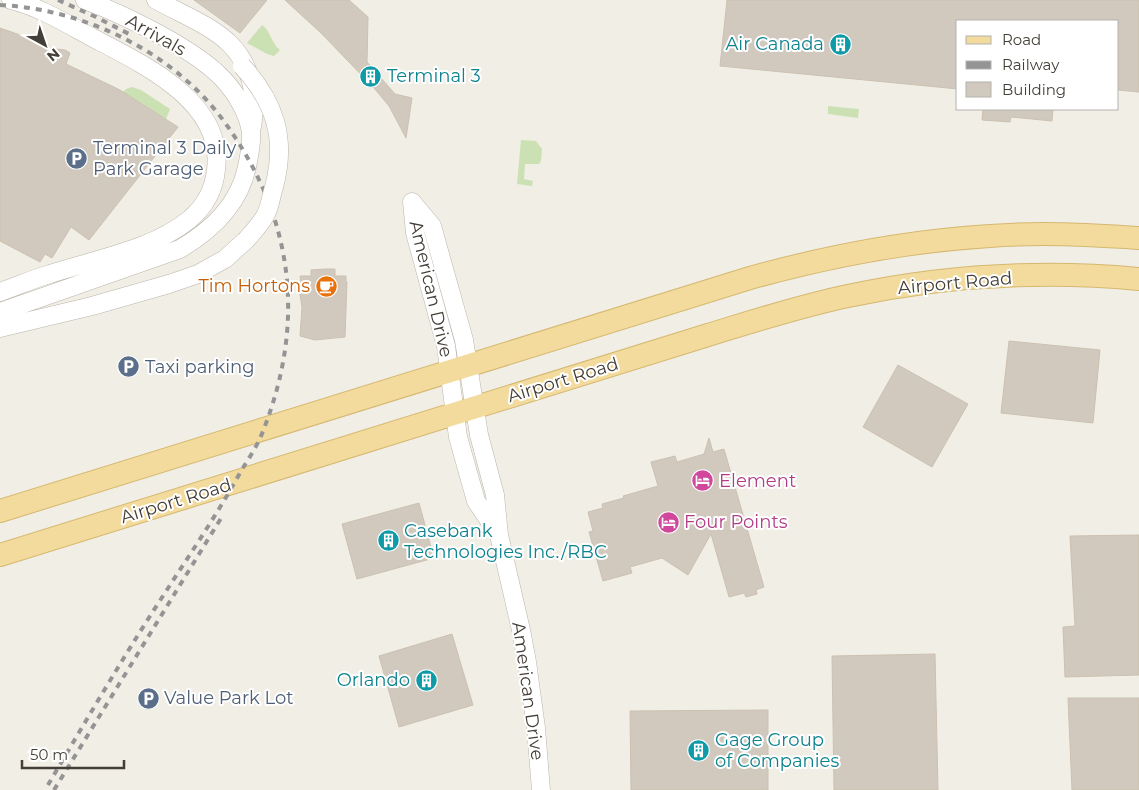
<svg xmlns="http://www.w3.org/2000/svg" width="1139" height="790" viewBox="0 0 1139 790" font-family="Montserrat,sans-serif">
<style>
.green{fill:#cbe1b3}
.building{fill:#d1c9bd;stroke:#cbc1b1}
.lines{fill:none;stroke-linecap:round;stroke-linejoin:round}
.minor-casing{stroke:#bbb5aa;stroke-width:19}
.major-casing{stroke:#d5b86f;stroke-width:24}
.minor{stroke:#fff;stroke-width:18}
.major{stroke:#f2db9d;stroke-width:22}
.rail{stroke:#949494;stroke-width:4;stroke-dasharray:6 6;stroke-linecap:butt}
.minor-bridge-casing{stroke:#bbb5aa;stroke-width:19;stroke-linecap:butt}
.minor-bridge{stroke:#fff;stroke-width:18}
.labels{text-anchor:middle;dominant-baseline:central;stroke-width:4;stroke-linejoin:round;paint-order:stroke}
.street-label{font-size:18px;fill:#433e36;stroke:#fff}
.culture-label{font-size:18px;fill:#0d838f;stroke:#fff;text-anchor:start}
.service-label{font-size:18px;fill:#4e5e75;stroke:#fff;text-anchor:start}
.food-label{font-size:18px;fill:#c56008;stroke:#fff;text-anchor:end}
.hotel-label{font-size:18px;fill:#b23c85;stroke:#fff;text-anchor:start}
</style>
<rect width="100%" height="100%" fill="#f1eee6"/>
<path class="green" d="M262 25C271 31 271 43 280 50L274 56 267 54 247 43Z
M132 87 141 90 170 109 166 119 123 92 126 89Z
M828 106 859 109 858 118 828 114Z
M521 140 536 141 542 149 541 161 539 164H525L524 179 533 181 532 186 517 184Z"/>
<path class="building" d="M194 0H267L240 33Z
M285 0H349L368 17 367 62 395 94 412 98 406 138 389 106 374 88 321 33Z
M727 0H1139V92L1118 90V21H958V89L720 66Z
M0 28 49 45 48 48 65 50 70 53 66 64 120 90 178 127 89 240 71 227 52 258 45 254 40 262 0 241Z
M983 109H1053L1052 121 1011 117 1010 122 982 120Z
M325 269H335V276H346V282H347L345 337 315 340 300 336 302 307 298 283H301L300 276H311V270Z
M1009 341 1100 350 1093 423 1001 413Z
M898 365 968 404 932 467 863 427Z
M709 438 713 452 724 449 764 587 756 590 757 594 746 597 744 593 729 597 711 534 688 575 662 558 630 567 632 573 603 581 589 532 593 531 588 512 603 508 602 504 624 498 623 496 658 486 651 462 675 456 677 462 704 454Z
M419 503 434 558 357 579 342 524Z
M1139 535V675L1065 677 1063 627 1075 626 1070 536Z
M452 634 473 705 399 727 379 656Z
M935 654 938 790H834L832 656Z
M1068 698H1139V790H1072Z
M768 710V790H631L630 711Z"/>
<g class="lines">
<defs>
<path id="minor" d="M156 0C204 26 250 38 254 101 255 109 253 119 252 127
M412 202 432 226 464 340 479 435 495 495 499 535 521 630 527 662 536 728 541 790
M412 202 415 233 446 346 458 437 476 501 497 532
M0 292C17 286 33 279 50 274 96 259 152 250 190 219 205 206 214 190 216 170 225 102 143 64 93 38 67 24 40 7 11 0
M0 312 180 249C212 230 239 205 247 167 249 156 252 144 251 133 249 114 236 93 223 79 195 49 125 15 85 0
M0 328 92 306 169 284 198 274 225 259 246 240"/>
<path id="major" d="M0 511 750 278C829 256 908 241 990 236 1040 232 1089 235 1139 238
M0 555 708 335C754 321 800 306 848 296 942 276 1043 270 1139 279"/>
</defs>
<use href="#minor" class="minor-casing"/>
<use href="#major" class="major-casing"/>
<use href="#minor" class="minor"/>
<use href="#major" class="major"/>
<path class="rail" d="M58 0 96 17 131 35
M0 5C83 9 172 51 223 120 293 215 307 320 263 431 258 445 249 458 241 471 217 515 188 557 161 599 120 662 83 726 45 790
M54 790 223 515"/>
<defs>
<path id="minor-bridge" d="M242 66C275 102 287 139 274 187 271 196 270 208 265 216 260 225 252 233 246 240"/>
</defs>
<use href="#minor-bridge" class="minor-bridge-casing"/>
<use href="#minor-bridge" class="minor-bridge"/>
</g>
<defs>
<symbol id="building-disc" viewBox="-11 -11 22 22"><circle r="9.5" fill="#0f9aa8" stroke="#fff"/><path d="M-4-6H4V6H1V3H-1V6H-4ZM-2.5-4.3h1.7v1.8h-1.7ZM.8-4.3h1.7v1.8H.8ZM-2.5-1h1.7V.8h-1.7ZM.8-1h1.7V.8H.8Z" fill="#fff"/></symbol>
<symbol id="parking-disc" viewBox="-11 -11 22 22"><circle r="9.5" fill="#5c6f8a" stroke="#fff"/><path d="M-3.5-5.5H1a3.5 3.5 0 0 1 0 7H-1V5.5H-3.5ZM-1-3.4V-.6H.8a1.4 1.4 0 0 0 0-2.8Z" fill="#fff"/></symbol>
<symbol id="cafe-disc" viewBox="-11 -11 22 22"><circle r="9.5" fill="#e8710a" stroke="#fff"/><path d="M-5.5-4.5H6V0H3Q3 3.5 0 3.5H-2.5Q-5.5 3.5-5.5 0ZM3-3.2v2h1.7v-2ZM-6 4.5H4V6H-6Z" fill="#fff"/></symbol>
<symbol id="hotel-disc" viewBox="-11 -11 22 22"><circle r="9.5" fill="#d1479c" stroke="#fff"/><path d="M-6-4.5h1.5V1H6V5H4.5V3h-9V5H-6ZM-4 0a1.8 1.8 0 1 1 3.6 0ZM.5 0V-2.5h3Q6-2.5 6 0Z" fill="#fff"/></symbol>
</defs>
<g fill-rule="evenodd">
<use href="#building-disc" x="828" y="32" width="25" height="25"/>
<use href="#building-disc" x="358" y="64" width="25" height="25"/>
<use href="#parking-disc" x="64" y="146" width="25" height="25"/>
<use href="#cafe-disc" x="314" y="274" width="25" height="25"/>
<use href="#parking-disc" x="116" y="354" width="25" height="25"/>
<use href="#hotel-disc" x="690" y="468" width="25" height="25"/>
<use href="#hotel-disc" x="656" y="510" width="25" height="25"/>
<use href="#building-disc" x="376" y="528" width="25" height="25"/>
<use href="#building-disc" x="414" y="668" width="25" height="25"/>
<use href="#parking-disc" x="136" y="686" width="25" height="25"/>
<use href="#building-disc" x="686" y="738" width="25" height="25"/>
</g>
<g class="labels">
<g class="street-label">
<text transform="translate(156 35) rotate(29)">Arrivals</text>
<text transform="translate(955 283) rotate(-5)">Airport Road</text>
<text transform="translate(431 289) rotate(77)">American Drive</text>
<text transform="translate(563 380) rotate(-17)">Airport Road</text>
<text transform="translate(176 501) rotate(-17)">Airport Road</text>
<text transform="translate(528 691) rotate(82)">American Drive</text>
</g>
<g class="culture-label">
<text x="824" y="44" text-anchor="end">Air Canada</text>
<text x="387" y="76">Terminal 3</text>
<text x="404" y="531">Casebank<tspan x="404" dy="21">Technologies Inc./RBC</tspan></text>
<text x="410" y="680" text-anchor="end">Orlando</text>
<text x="715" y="740">Gage Group<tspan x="715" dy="21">of Companies</tspan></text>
</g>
<g class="service-label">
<text x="93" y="148">Terminal 3 Daily<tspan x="93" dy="21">Park Garage</tspan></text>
<text x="145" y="367">Taxi parking</text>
<text x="164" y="698">Value Park Lot</text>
</g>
<g class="food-label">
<text x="310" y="286">Tim Hortons</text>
</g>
<g class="hotel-label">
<text x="719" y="481">Element</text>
<text x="684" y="522">Four Points</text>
</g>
</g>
<rect x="956" y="20" width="162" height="90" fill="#ffffff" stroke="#b4b2af"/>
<rect x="966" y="36" width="25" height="8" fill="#f2db9d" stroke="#b4b2af"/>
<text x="1002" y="45" font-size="15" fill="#433e36">Road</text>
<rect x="966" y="61" width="25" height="8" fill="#949494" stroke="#b4b2af"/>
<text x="1002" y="70" font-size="15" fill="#433e36">Railway</text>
<rect x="966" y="82" width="25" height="15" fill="#d1c9bd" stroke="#b4b2af"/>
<text x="1002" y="95" font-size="15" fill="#433e36">Building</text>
<g transform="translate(45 45) rotate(140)" stroke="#ffffff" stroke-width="4" paint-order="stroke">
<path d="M0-4L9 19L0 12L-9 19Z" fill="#433e36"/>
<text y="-8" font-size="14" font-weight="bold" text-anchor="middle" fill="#433e36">N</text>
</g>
<path d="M22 760v8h102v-8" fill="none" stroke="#433e36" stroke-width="2.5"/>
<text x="30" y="760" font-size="15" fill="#433e36" stroke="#ffffff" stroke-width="4" paint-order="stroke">50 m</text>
</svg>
